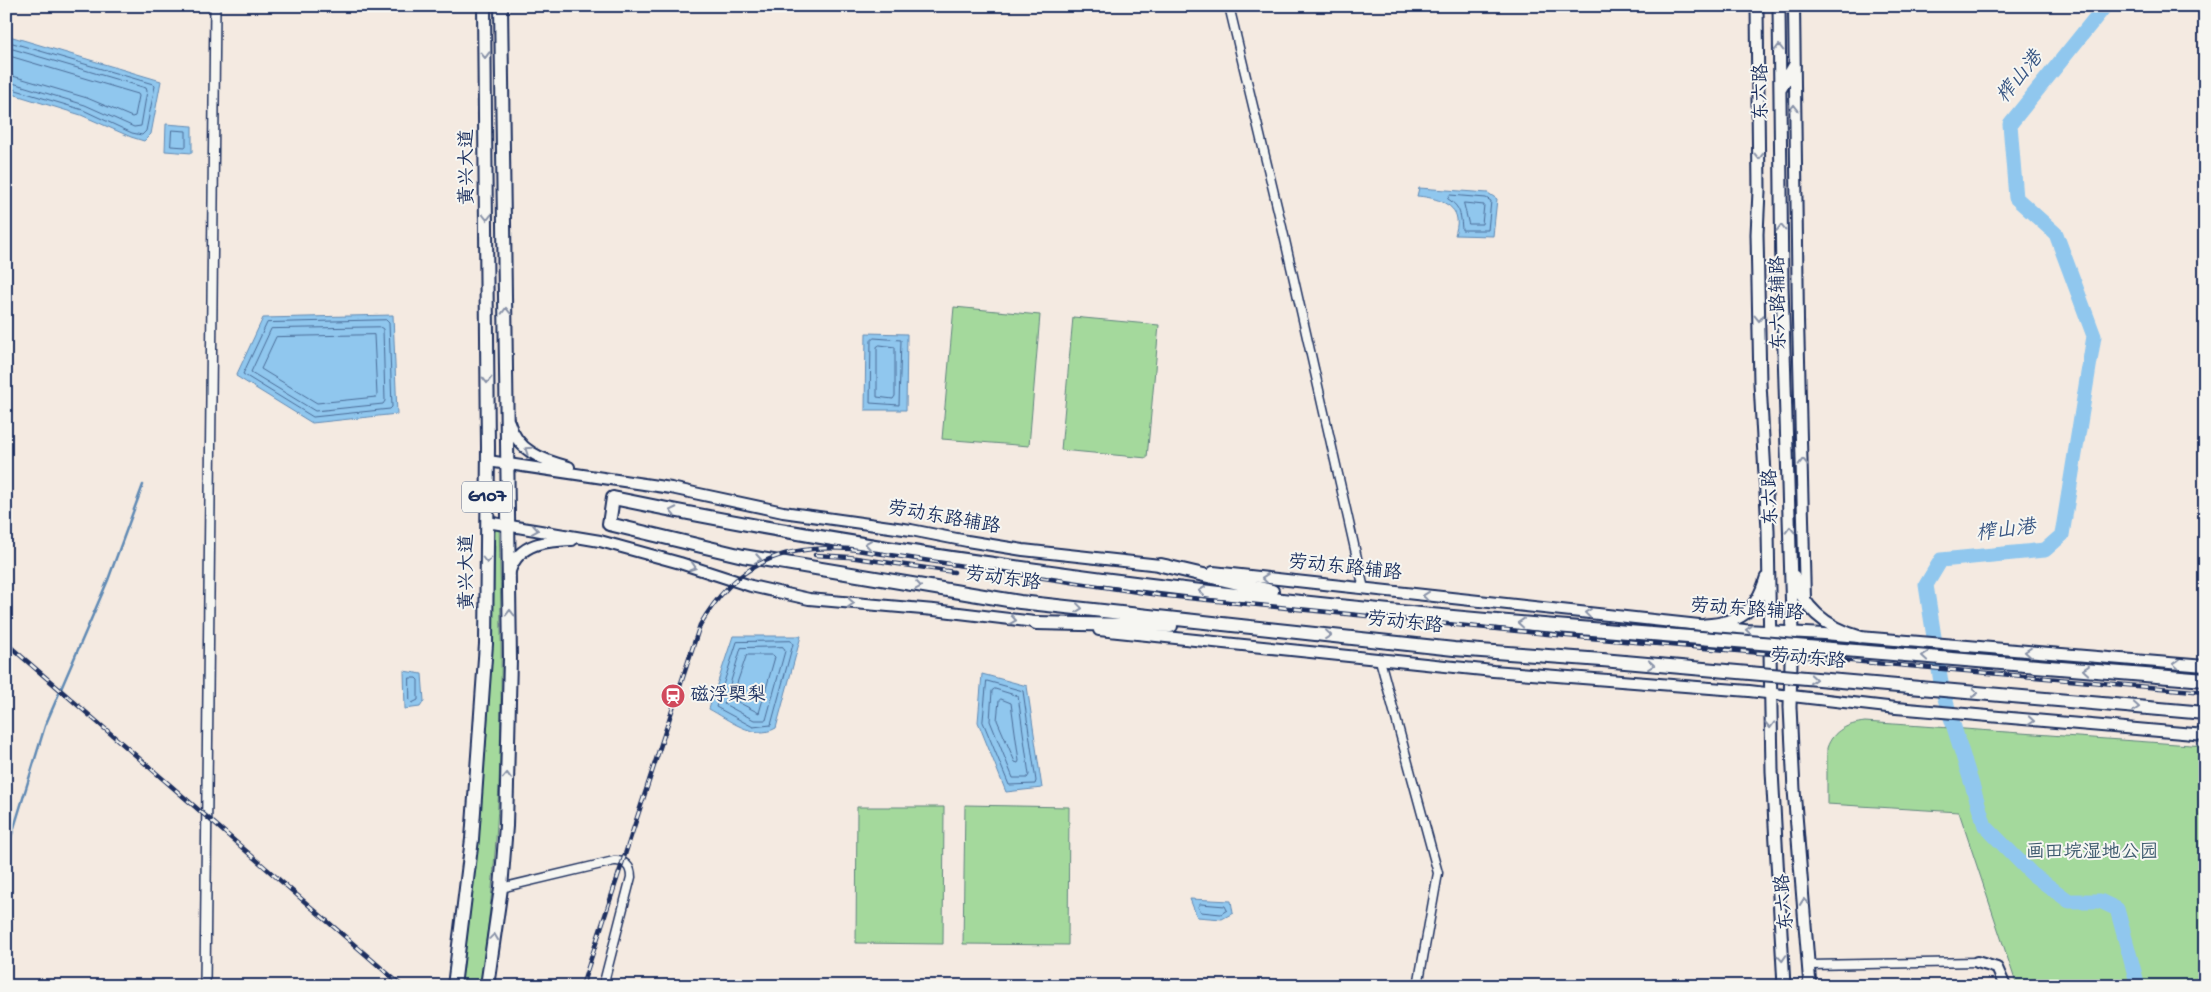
<svg xmlns="http://www.w3.org/2000/svg" width="2211" height="992" viewBox="0 0 2211 992" font-family="'Gochi Hand','LXGW WenKai TC',sans-serif">
<style>
.green{fill:#a4d99c;stroke:#60847d}
.water{fill:#90c7ee;stroke:#618ab4}
.lines{fill:none;stroke-linecap:round;stroke-linejoin:round}
.shore{stroke:#4a6c98;stroke-width:1}
.stream{stroke:#618ab4;stroke-width:2.5}
.river{stroke:#90c7ee;stroke-width:15}
.minor-casing{stroke:#1b2f5e;stroke-width:11}
.tertiary-casing{stroke:#1b2f5e;stroke-width:12}
.secondary-casing{stroke:#1b2f5e;stroke-width:14}
.primary-casing{stroke:#1b2f5e;stroke-width:15}
.trunk-casing{stroke:#1b2f5e;stroke-width:16}
.minor{stroke:#f6f6f2;stroke-width:8}
.tertiary{stroke:#f6f6f2;stroke-width:9}
.secondary{stroke:#f6f6f2;stroke-width:10}
.primary{stroke:#f6f6f2;stroke-width:11}
.trunk{stroke:#f6f6f2;stroke-width:12}
.rail-casing{stroke:#1b2f5e;stroke-width:4.5}
.rail{stroke:#f6f6f2;stroke-width:2.5;stroke-dasharray:8;stroke-linecap:butt}
.trunk-bridge-casing{stroke:#1b2f5e;stroke-width:16;stroke-linecap:butt}
.trunk-bridge{stroke:#f6f6f2;stroke-width:12}
.oneway{stroke:#8892a8}
.labels{text-anchor:middle;dominant-baseline:central;stroke-width:4;stroke-linejoin:round;paint-order:stroke}
.shield{fill:#f6f6f2;stroke:#5d6b8a;stroke-width:1}
.shield-label{font-size:18px;font-weight:bold;fill:#1b2f5e}
.street-label{font-size:19px;fill:#1b2f5e;stroke:#f6f6f2}
.poi-label{font-size:19px;fill:#1b2f5e;stroke:#f6f6f2;text-anchor:start}
.park-label{font-size:19px;fill:#3d5a6e;stroke:#f6f6f2}
.water-label{font-size:20px;font-style:italic;fill:#385582;stroke:#f6f6f2}
</style>
<rect width="100%" height="100%" fill="#f4eae1"/>
<filter id="ink" filterUnits="userSpaceOnUse"><feTurbulence type="fractalNoise" baseFrequency=".02" numOctaves="2"/><feDisplacementMap in="SourceGraphic" scale="10" xChannelSelector="R" yChannelSelector="G"/><feConvolveMatrix kernelMatrix="1 2 1 2 8 2 1 2 1" color-interpolation-filters="sRGB"/></filter>
<g filter="url(#ink)">
<path class="green" d="M954 307 1040 315 1029 446 942 439Z
M1073 317 1159 325 1147 458 1061 450Z
M495 524H499C503 680 504 831 480 986H461C481 831 494 680 495 524Z
M1865 722 2205 746V986H2017L1959 812 1827 804V748C1833 730 1848 724 1865 722Z
M965 805 1069 807 1068 945 963 944Z
M857 807H944L943 944 856 943Z"/>
<path class="water" d="M6 35 161 81 151 134 144 141 131 137 81 115 6 92Z
M166 124 192 126V153L165 151Z
M1419 188 1488 193 1497 199 1493 236 1455 235C1456 231 1458 224 1457 219 1455 202 1431 197 1417 196Z
M393 315 397 414 312 423 236 376 263 318Z
M866 333 907 334 906 410H865Z
M733 636H801L776 728C754 741 728 719 709 709Z
M404 671 422 674 424 701 420 707 405 709Z
M982 674 1027 686 1042 788 1006 792 978 722Z
M1190 899 1231 901 1233 913 1222 919 1197 917Z
M1192 981 1206 983V986H1172Z"/>
<g class="lines">
<path class="shore" d="M6 41 153 84 155 86 146 131 142 135 132 133 83 110 6 87
M6 47 146 88 147 91 141 126 134 127 85 105 6 81
M6 55 138 94 139 96 135 116 132 117 87 98 6 74
M172 130 186 131V147L171 146Z
M1450 195 1486 198 1491 201 1488 230H1462C1461 216 1461 207 1448 199Z
M1464 203 1484 205 1482 224H1469Z
M386 320 389 323 392 407 390 409 313 417 243 374 267 323Z
M380 327 383 329 385 401 383 404 315 411 251 372 271 329Z
M374 335 377 395 376 397 317 403 261 369 276 337Z
M874 338 901 340 899 405 870 403 871 341Z
M880 345 895 347V396L893 399 877 397V347Z
M791 641 793 644 771 725 753 727 716 707 737 642Z
M783 647 785 651 766 720H754L724 704 741 648Z
M747 655H773L775 657 759 713 732 699Z
M410 678H416L418 680V700L412 703 410 701Z
M987 681 1023 691 1036 781 1035 784 1009 785 983 722Z
M995 689 1018 696 1029 775 1027 778H1013L990 721 992 691Z
M1001 699 1011 703 1019 761 1018 763 1015 762 997 720 999 701Z
M1201 904 1225 906 1227 910 1221 914 1201 912 1198 907Z"/>
<path class="stream" d="M6 854 45 726 108 580 143 485"/>
<path class="river" d="M2105 6 2010 124 2016 198 2056 234 2094 336 2062 535 2045 550 1941 560 1926 585 1942 689 1985 826 2032 874 2069 901H2100L2117 909 2138 986"/>
<defs>
<path id="minor" d="M1229 6 1282 227 1364 589
M1380 660 1438 873 1418 986
M501 888 614 861C624 860 631 866 631 877L603 986
M1810 965 1977 962"/>
<path id="tertiary" d="M205 986 215 6"/>
<path id="secondary" d="M1794 6 1798 320 1805 599
M509 422C517 451 542 460 569 467
M488 461 671 488 783 512 911 530 967 541 1023 550 1169 566
M487 522 600 541 680 563 751 586 809 599 934 610 1043 623
M510 571C519 542 547 541 572 540
M1213 572 1745 630 1824 634 2205 666
M1099 630 1493 671 1749 691 1896 708 2205 735
M1977 962 1997 968 2005 986"/>
<path id="primary" d="M1757 6 1759 191 1757 234 1760 383 1768 530 1772 771 1784 986
M1779 6 1782 285 1792 616 1790 707 1794 790 1810 986
M1780 90 1794 66
M1794 576C1803 610 1828 628 1860 637
M1705 625C1739 623 1756 612 1766 578"/>
<path id="trunk" d="M1161 565 1272 591
M1036 623 1171 626
M1602 660 1454 649 1020 602 743 556 609 524 613 498C940 566 1272 603 1604 630
M454 986 472 839 486 644 488 447 484 6
M487 986 501 888 506 826 510 659 501 6"/>
</defs>
<use href="#minor" class="minor-casing"/>
<use href="#tertiary" class="tertiary-casing"/>
<use href="#secondary" class="secondary-casing"/>
<use href="#primary" class="primary-casing"/>
<use href="#trunk" class="trunk-casing"/>
<use href="#minor" class="minor"/>
<use href="#tertiary" class="tertiary"/>
<use href="#secondary" class="secondary"/>
<use href="#primary" class="primary"/>
<use href="#trunk" class="trunk"/>
<defs>
<path id="rail" d="M815 555 849 557 954 572
M6 643 402 986
M582 986 700 625C735 564 782 544 850 549L1158 595 1567 636 2205 692"/>
</defs>
<use href="#rail" class="rail-casing"/>
<use href="#rail" class="rail"/>
<defs>
<path id="trunk-bridge" d="M1604 630 2205 680
M1602 660 2205 713"/>
</defs>
<use href="#trunk-bridge" class="trunk-bridge-casing"/>
<use href="#trunk-bridge" class="trunk-bridge"/>
</g>
<defs><path id="oneway-chevron" d="M-2-3.5L2.5 0L-2 3.5" fill="none" stroke-width="1.6" stroke-linecap="round" stroke-linejoin="round" transform="scale(1.25)"/></defs>
<g class="oneway">
<use href="#oneway-chevron" transform="translate(1779 48) rotate(-90)"/>
<use href="#oneway-chevron" transform="translate(485 55) rotate(89)"/>
<use href="#oneway-chevron" transform="translate(1794 108) rotate(-90)"/>
<use href="#oneway-chevron" transform="translate(1759 156) rotate(89)"/>
<use href="#oneway-chevron" transform="translate(487 217) rotate(90)"/>
<use href="#oneway-chevron" transform="translate(1781 228) rotate(-91)"/>
<use href="#oneway-chevron" transform="translate(506 311) rotate(-91)"/>
<use href="#oneway-chevron" transform="translate(1759 318) rotate(89)"/>
<use href="#oneway-chevron" transform="translate(487 380) rotate(90)"/>
<use href="#oneway-chevron" transform="translate(528 450) rotate(-146)"/>
<use href="#oneway-chevron" transform="translate(1803 462) rotate(-91)"/>
<use href="#oneway-chevron" transform="translate(673 511) rotate(-168)"/>
<use href="#oneway-chevron" transform="translate(535 530) rotate(9)"/>
<use href="#oneway-chevron" transform="translate(1790 530) rotate(-91)"/>
<use href="#oneway-chevron" transform="translate(868 544) rotate(-171)"/>
<use href="#oneway-chevron" transform="translate(758 559) rotate(10)"/>
<use href="#oneway-chevron" transform="translate(487 560) rotate(90)"/>
<use href="#oneway-chevron" transform="translate(693 567) rotate(18)"/>
<use href="#oneway-chevron" transform="translate(1265 578) rotate(-174)"/>
<use href="#oneway-chevron" transform="translate(918 586) rotate(9)"/>
<use href="#oneway-chevron" transform="translate(1202 591) rotate(-174)"/>
<use href="#oneway-chevron" transform="translate(1426 596) rotate(-174)"/>
<use href="#oneway-chevron" transform="translate(851 603) rotate(5)"/>
<use href="#oneway-chevron" transform="translate(1079 608) rotate(7)"/>
<use href="#oneway-chevron" transform="translate(510 613) rotate(-90)"/>
<use href="#oneway-chevron" transform="translate(1588 613) rotate(-173)"/>
<use href="#oneway-chevron" transform="translate(1013 620) rotate(8)"/>
<use href="#oneway-chevron" transform="translate(1521 623) rotate(-175)"/>
<use href="#oneway-chevron" transform="translate(1749 630) rotate(-176)"/>
<use href="#oneway-chevron" transform="translate(1328 635) rotate(6)"/>
<use href="#oneway-chevron" transform="translate(2028 652) rotate(-175)"/>
<use href="#oneway-chevron" transform="translate(1925 656) rotate(-175)"/>
<use href="#oneway-chevron" transform="translate(2176 664) rotate(-176)"/>
<use href="#oneway-chevron" transform="translate(1651 665) rotate(5)"/>
<use href="#oneway-chevron" transform="translate(2086 670) rotate(-175)"/>
<use href="#oneway-chevron" transform="translate(1813 679) rotate(5)"/>
<use href="#oneway-chevron" transform="translate(1975 693) rotate(5)"/>
<use href="#oneway-chevron" transform="translate(2136 707) rotate(5)"/>
<use href="#oneway-chevron" transform="translate(2031 721) rotate(5)"/>
<use href="#oneway-chevron" transform="translate(1770 725) rotate(88)"/>
<use href="#oneway-chevron" transform="translate(507 776) rotate(-88)"/>
<use href="#oneway-chevron" transform="translate(1804 902) rotate(-95)"/>
<use href="#oneway-chevron" transform="translate(494 937) rotate(-82)"/>
<use href="#oneway-chevron" transform="translate(1782 958) rotate(86)"/>
</g>
</g>
<defs>
<symbol id="station-disc" viewBox="-11 -11 22 22"><circle r="9.5" fill="#d1495b" stroke="#f6f6f2"/><path d="M-3-6H3Q5-6 5-4V2Q5 4 3 4L4.5 6H3L1.5 4h-3L-3 6H-4.5L-3 4Q-5 4-5 2V-4Q-5-6-3-6ZM-3.5-4v3h7v-3ZM-3.5 1v1.5H-2V1ZM2 1v1.5H3.5V1Z" fill="#fff"/></symbol>
</defs>
<g fill-rule="evenodd">
<use href="#station-disc" x="659" y="682" width="28" height="28"/>
</g>
<g class="labels">
<rect class="shield" x="462" y="481.5" width="50" height="31" rx="4"/>
<g class="shield-label">
<text x="487" y="497">G107</text>
</g>
<g class="street-label">
<text transform="translate(1762 92) rotate(-90)">东六路</text>
<text transform="translate(468 167) rotate(-90)">黄兴大道</text>
<text transform="translate(1780 303) rotate(-91)">东六路辅路</text>
<text transform="translate(1772 497) rotate(-91)">东六路</text>
<text transform="translate(944 519) rotate(10)">劳动东路辅路</text>
<text transform="translate(1345 569) rotate(6)">劳动东路辅路</text>
<text transform="translate(468 572) rotate(-90)">黄兴大道</text>
<text transform="translate(1003 580) rotate(8)">劳动东路</text>
<text transform="translate(1747 611) rotate(4)">劳动东路辅路</text>
<text transform="translate(1405 624) rotate(6)">劳动东路</text>
<text transform="translate(1808 660) rotate(5)">劳动东路</text>
<text transform="translate(1786 902) rotate(-95)">东六路</text>
</g>
<g class="poi-label">
<text x="690" y="696">磁浮㮾梨</text>
</g>
<g class="park-label">
<text x="2092" y="853">画田垸湿地公园</text>
</g>
<g class="water-label">
<text transform="translate(2021 78) rotate(-51)">榨山港</text>
<text transform="translate(2006 532) rotate(-7)">榨山港</text>
</g>
</g>
<rect width="2211" height="992" fill="none" stroke="#f6f6f2" stroke-width="25"/>
<rect x="12" y="12" width="2186" height="967" fill="none" stroke="#1b2f5e" stroke-width="2" filter="url(#ink)"/>
</svg>
